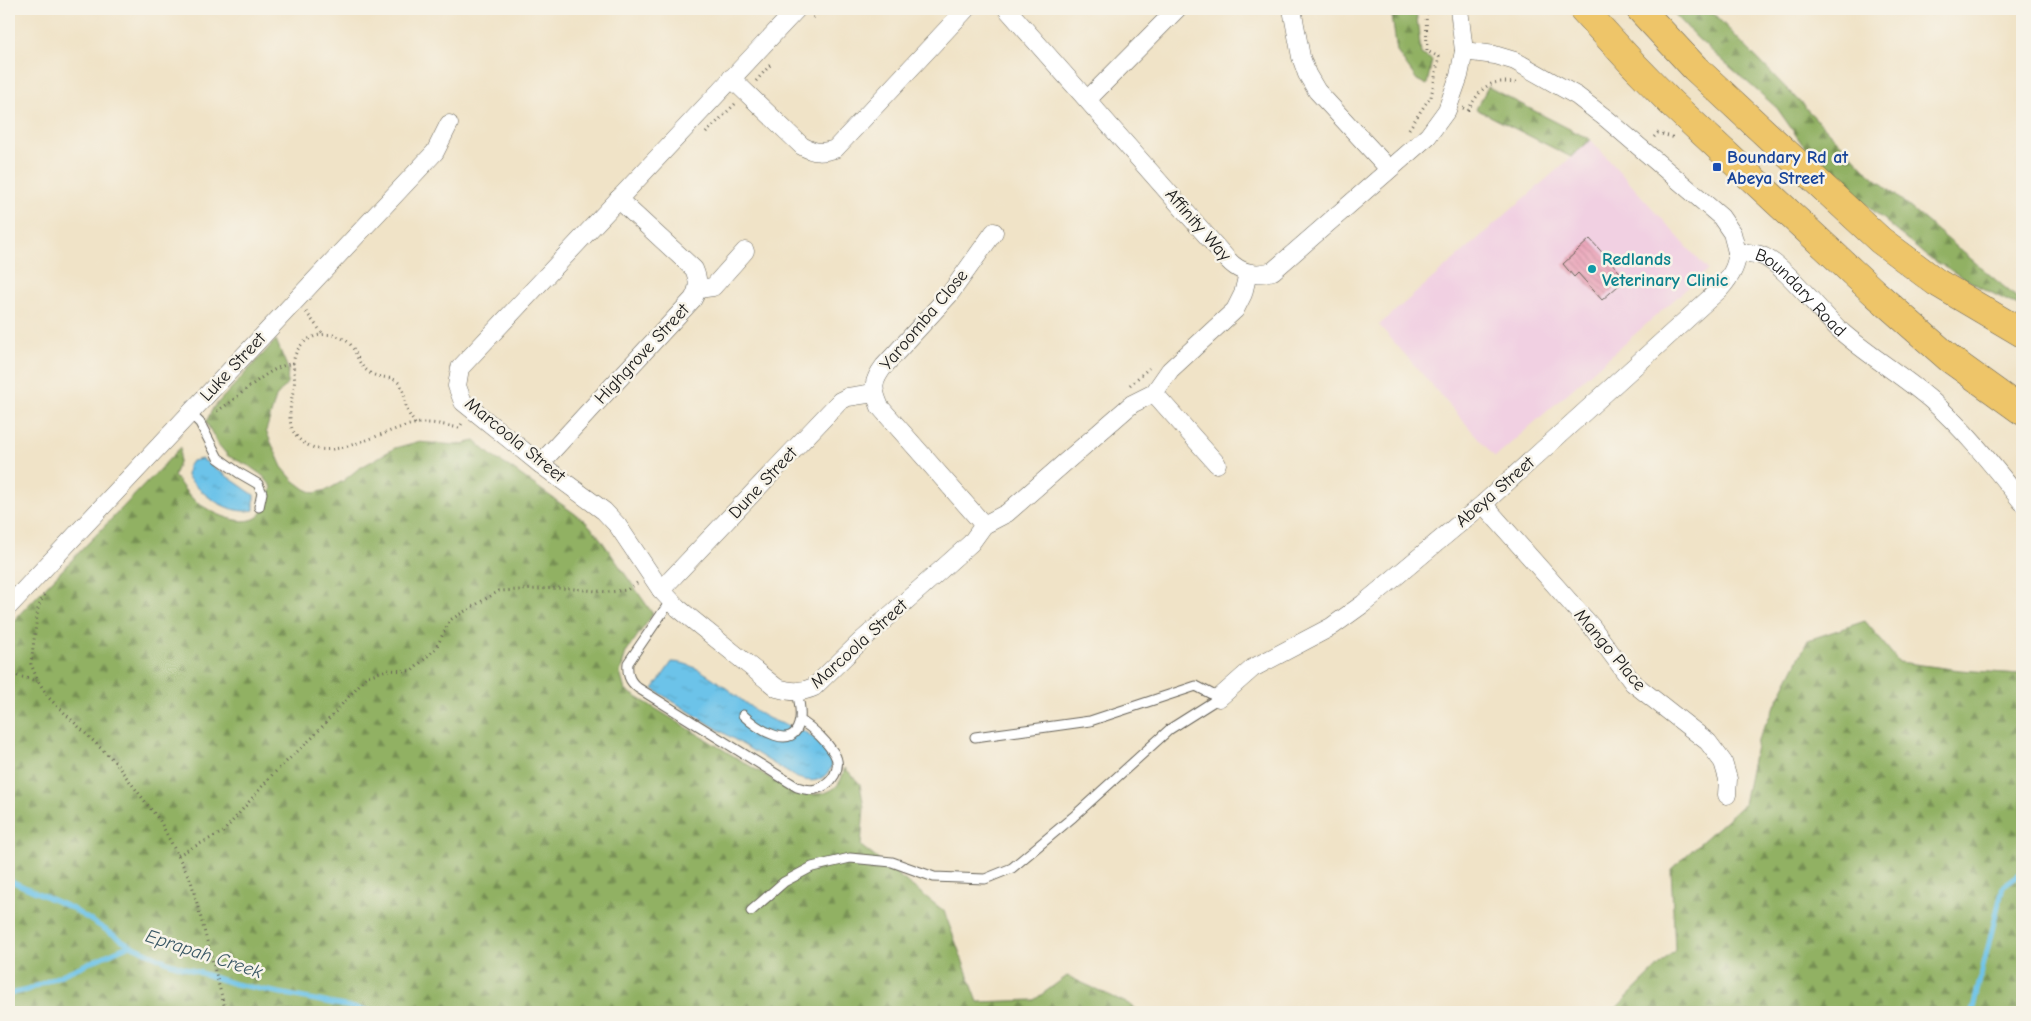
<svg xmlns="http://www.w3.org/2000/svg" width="2031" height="1021" viewBox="0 0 2031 1021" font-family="'Comic Neue',sans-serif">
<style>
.built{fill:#f1d0e2}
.forest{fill:url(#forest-firs);stroke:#566640}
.water{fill:url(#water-ripples);stroke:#447082}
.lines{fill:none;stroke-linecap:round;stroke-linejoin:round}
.stream{stroke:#6cc3e9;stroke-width:5}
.building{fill:url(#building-back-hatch)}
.lane-casing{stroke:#666258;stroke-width:11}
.street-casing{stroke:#666258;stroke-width:19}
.highway-casing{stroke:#666258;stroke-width:29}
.path{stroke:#666258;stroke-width:3;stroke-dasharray:1 4;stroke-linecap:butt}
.lane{stroke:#fff;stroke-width:9}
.street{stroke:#fff;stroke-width:18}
.highway{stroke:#eec569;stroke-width:28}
.transit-dot{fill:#1a4fb4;stroke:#f7f3e8;stroke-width:2}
.culture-dot{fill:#0f9aa8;stroke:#f7f3e8;stroke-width:2}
.labels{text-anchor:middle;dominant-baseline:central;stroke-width:5;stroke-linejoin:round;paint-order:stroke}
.transit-label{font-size:18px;font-weight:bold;fill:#164399;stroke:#f7f3e8;text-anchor:start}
.street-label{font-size:18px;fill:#1c1c1c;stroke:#f7f3e8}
.culture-label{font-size:18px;font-weight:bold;fill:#0d838f;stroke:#f7f3e8;text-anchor:start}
.water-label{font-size:19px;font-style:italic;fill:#385664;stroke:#f7f3e8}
</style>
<defs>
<pattern id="forest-firs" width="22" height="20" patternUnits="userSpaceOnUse" patternTransform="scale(1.25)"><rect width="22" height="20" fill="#91b164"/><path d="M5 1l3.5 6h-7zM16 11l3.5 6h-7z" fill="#768f52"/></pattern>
<pattern id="water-ripples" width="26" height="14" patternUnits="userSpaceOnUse" patternTransform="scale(1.25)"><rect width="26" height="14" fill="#6cc3e9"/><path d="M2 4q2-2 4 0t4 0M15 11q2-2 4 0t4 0" fill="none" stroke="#5da7c7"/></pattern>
<pattern id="building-back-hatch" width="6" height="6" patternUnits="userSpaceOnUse" patternTransform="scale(1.25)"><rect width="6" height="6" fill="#eba7bb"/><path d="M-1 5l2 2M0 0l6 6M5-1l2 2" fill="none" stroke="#c98fa0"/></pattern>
</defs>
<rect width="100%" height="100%" fill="#f7f3e8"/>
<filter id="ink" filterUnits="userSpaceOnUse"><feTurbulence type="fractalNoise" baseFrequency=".02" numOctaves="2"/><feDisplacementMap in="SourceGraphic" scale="10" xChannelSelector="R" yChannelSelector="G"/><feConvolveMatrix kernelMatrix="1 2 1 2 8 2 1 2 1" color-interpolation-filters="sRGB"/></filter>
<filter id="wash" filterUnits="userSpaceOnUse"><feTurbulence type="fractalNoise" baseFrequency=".0096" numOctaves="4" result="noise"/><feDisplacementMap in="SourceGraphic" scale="20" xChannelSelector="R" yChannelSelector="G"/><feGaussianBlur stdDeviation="1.12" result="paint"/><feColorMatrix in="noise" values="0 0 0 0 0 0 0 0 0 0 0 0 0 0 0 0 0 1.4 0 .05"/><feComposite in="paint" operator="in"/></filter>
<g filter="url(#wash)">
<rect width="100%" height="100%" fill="#f0e3c7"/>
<path class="built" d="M1591 140 1708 270 1495 457 1379 325Z"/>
<path class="forest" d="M1391 9H1416L1421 54 1432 60 1427 85 1417 80 1397 52Z
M1670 9H1709L1868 172 2022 302V308L1978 286 1926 256 1812 158 1777 108 1697 38Z
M1488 87 1591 140 1571 157 1476 109Z
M276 340 288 369 287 384 276 397 266 431 282 467 293 480 305 489 314 493 327 490 343 481 358 469 395 448 417 442 457 445 475 441 493 457 511 468 585 521 597 534 653 614 626 652 620 673 625 690 793 792C807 795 830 797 839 783 842 778 843 773 845 768L860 784 864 808 861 846 944 911 978 1002 1034 1000 1067 976 1131 1005 1140 1012H9V625L181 447 179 462 174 476C180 483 185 491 191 497 204 510 243 530 259 516 266 510 269 496 272 487L263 476 249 466 228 456 218 444 206 422 213 408Z
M1865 621 1899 662 1960 670 2020 674 2022 673V1012H1612L1675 950 1671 869 1744 804 1757 741 1808 640Z"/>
<path class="water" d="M202 459 254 495V510C229 516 201 494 187 476L188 467 192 461Z
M672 662C705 662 740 704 768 718 781 725 800 727 811 736 820 743 831 756 832 767 822 783 811 783 795 777L653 689Z"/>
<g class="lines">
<path class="stream" d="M9 880 71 908 130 945 170 963 235 984 375 1012
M9 994 27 990 130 945
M1972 1012 2003 886 2022 872"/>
</g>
<g id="blocks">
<path class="building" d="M1590 239 1626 279 1602 300 1578 273 1574 277 1563 264Z"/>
</g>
</g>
<g filter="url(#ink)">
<use href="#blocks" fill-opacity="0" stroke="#666258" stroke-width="1"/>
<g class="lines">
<defs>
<path id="lane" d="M190 413 200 423 218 458 239 473 258 484 262 493 259 507
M671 600 628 663C627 674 629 681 638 688L797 787C803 789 810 791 816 789 832 785 843 768 834 753 826 741 812 728 800 720
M743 715C757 728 795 755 800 719 801 710 799 700 797 692
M751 911 784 882 812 867 850 858 892 862 934 877 985 879 1012 868 1073 817 1170 729 1219 698 1196 686 1090 721 975 737"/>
<g id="street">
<path d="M797 9 460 368 457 386 463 402 540 464 604 511 618 526 661 590 678 608 777 688C791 692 801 693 814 687L860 642 971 543 984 525 1007 513 1132 404 1154 393 1170 370 1235 310 1243 294 1248 273"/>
<path d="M1007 9 1228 260C1241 274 1256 276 1273 271L1428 136 1447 110 1459 76 1464 51 1459 9"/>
<path d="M1292 9 1301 57 1307 74 1317 91 1389 169"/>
<path id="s1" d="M1464 51 1495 55 1515 61 1577 96 1608 120 1721 217 1732 233 1737 252C1745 253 1753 253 1760 255 1784 263 1821 314 1843 333 1871 357 1903 376 1931 400 1965 430 1994 467 2022 502"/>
<path d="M731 78 802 146C814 153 822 153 835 149L966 9"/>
<path d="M1088 99 1177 9"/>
<path d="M698 289 713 287 745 251"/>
<path d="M1154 393 1217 464"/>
<path d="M540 464 693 299C699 288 699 281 694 269L618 199"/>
<path d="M1483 504 1592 627 1633 683 1708 742 1723 762 1728 779 1727 795"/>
<path d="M984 525 880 407C872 388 872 382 884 366L949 295 994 232"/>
<path d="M661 590 840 401 848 397 874 393"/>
<path d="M9 606 435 152 449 124"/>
<path d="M1219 698 1253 668 1331 627 1363 604 1483 504 1720 289C1729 279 1738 266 1737 252"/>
</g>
<path id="highway" d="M1583 9 1633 64 1671 103 1876 294 1950 359 2022 411
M1640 9 1695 68 1880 240 1936 282 2022 333"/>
</defs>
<use href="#lane" class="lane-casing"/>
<use href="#street" class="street-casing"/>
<use href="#highway" class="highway-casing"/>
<path class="path" d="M1426 9 1427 51 1439 57 1431 97
M813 18 821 9
M756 81 772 63
M1463 108 1468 110C1483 85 1490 78 1520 84
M1409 129 1430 97
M706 133 735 104
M1654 137 1658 133 1675 138
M306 312 322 333
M1130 385 1149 368
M217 411C242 396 266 367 294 363
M415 424C413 420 411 418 409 414 402 403 408 388 395 380 386 376 374 378 366 370 356 362 357 347 345 340 327 328 299 336 294 359 292 367 296 377 294 386 290 409 282 435 312 447 338 458 386 429 414 424 429 421 445 425 459 428L463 422
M44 595 38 608 31 664 38 681 49 698 114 761 160 821 191 881 226 1012
M9 670 18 676 37 681
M178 855 223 832 273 774 313 737 367 676 387 670 412 671 436 648 450 620 499 591 561 588 610 592 627 590 637 583"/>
<use href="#lane" class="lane"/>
<use href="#street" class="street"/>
<use href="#highway" class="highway"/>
</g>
</g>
<rect class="transit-dot" x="1712" y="162" width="10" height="10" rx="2.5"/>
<circle class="culture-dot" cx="1592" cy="269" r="5"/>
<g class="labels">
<g class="transit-label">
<text x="1727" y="157">Boundary Rd at<tspan x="1727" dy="21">Abeya Street</tspan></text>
</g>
<g class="street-label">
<text transform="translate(1198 225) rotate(49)">Affinity Way</text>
<text stroke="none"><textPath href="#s1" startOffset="429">Boundary Road</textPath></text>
<text transform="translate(924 320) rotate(-50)">Yaroomba Close</text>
<text transform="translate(642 354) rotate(-47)">Highgrove Street</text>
<text transform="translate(233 367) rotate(-47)">Luke Street</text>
<text transform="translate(515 440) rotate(39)">Marcoola Street</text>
<text transform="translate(763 483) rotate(-47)">Dune Street</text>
<text transform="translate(1495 492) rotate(-41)">Abeya Street</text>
<text transform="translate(859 644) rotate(-42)">Marcoola Street</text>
<text transform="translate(1610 650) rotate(50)">Mango Place</text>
</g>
<g class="culture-label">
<text x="1602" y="259">Redlands<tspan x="1602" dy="21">Veterinary Clinic</tspan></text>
</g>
<g class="water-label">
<text transform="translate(204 954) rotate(18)">Eprapah Creek</text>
</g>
</g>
<rect width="2031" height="1021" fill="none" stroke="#f7f3e8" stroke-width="30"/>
</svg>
